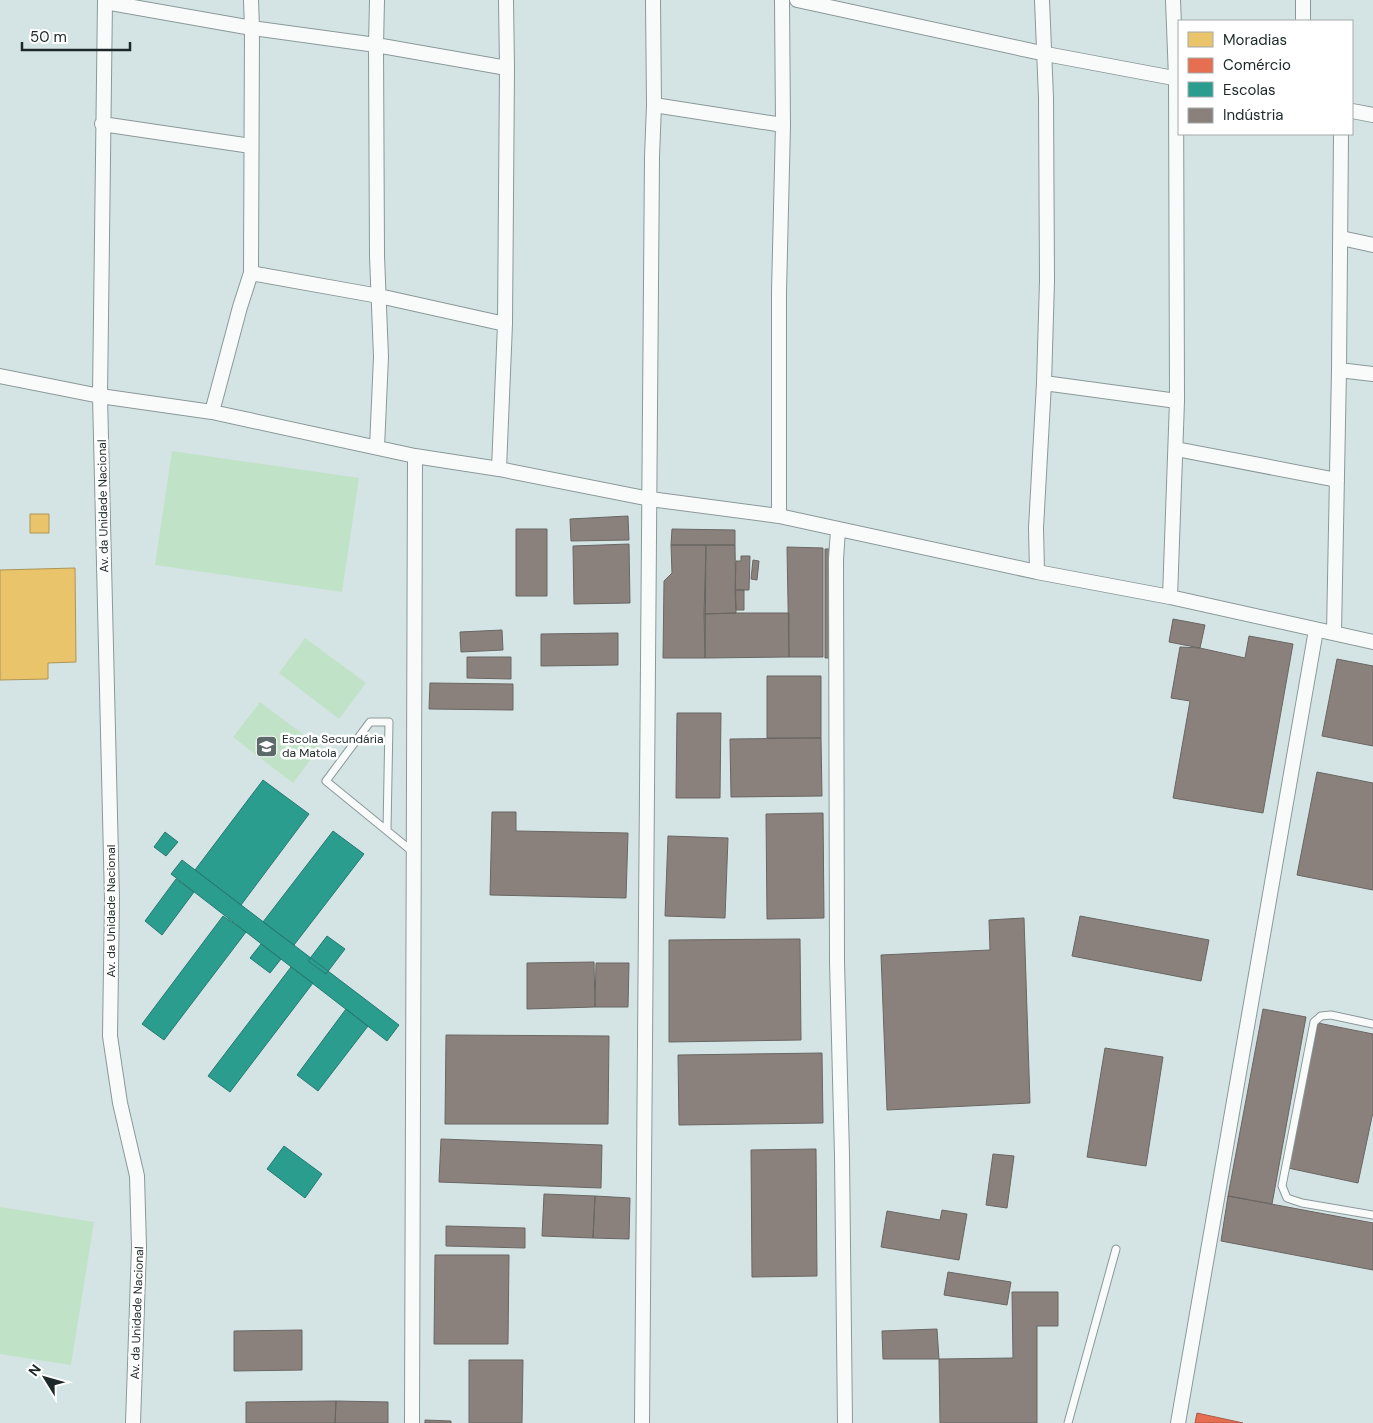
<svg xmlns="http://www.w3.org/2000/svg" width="1373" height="1423" viewBox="0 0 1373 1423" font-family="'DM Sans',sans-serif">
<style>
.green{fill:#c0e2c7}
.homes{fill:#e9c46a;stroke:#ac9556}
.shops{fill:#e76f51;stroke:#aa5a45}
.schools{fill:#2a9d8f;stroke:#267a70}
.industry{fill:#8a817c;stroke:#696663}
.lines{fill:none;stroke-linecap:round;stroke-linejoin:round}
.lane-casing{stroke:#8b9898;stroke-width:9}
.street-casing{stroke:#8b9898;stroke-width:16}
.lane{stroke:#f9fbfb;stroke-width:7}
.street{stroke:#f9fbfb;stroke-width:14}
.labels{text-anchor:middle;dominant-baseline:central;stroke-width:5;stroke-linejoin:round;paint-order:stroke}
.street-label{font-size:12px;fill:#1d2828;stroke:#fff}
.poi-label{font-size:12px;fill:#1d2828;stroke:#fff;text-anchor:start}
</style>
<rect width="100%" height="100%" fill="#d4e4e4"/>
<path class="green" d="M172 451 359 478 342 592 155 565Z
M305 638 366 683 339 719 279 673Z
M260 702 320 747 293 783 233 737Z
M0 1207 94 1222 71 1365 0 1354Z"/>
<path class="homes" d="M30 514H49V533H30Z
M75 568 76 662 48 663V679L0 680V570Z"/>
<path class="shops" d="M1197 1413 1243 1423H1195Z"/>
<path class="schools" d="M263 780 309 814 241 905 195 870Z
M333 831 364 854 294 945 263 922Z
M165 832 178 842 166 856 154 847Z
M182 860 399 1025 387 1041 171 874Z
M176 879 194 892 162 935 145 921Z
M223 916 246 932 164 1040 142 1024Z
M327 936 345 949 326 974 308 961Z
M261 944 281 959 270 973 250 958Z
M291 967 313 983 230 1092 208 1076Z
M346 1009 368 1026 318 1091 297 1075Z
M284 1146 322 1174 305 1198 267 1169Z"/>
<path class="industry" d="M628 516 629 540 571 541 570 519Z
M516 529H547V596H516Z
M672 529 735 530V545H671Z
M629 544 630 603 574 604 573 546Z
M671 545H706L705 658H663L664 581 672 573Z
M706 545H735L736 613 704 614Z
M787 547 823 548V657H789Z
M825 549H835L834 658H825Z
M741 556H750L749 590H735L736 561H741Z
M753 560 759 561 757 580 751 579Z
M735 590H744V610H736Z
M736 613H789V657L705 658 704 614Z
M1173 619 1205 625 1200 648 1169 642Z
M502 630 503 650 461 652 460 632Z
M618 633V665L541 666V634Z
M1249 636 1293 644 1263 813 1173 798 1190 701 1171 698 1180 647 1200 648 1245 658Z
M467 657H511V679L467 678Z
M1337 659 1373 666V746L1322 736Z
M767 676H821V738H767Z
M430 683 513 684V710L429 709Z
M677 713H721L720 798H676Z
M821 738 822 796 731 797 730 739Z
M1317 772 1373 783V890L1297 875Z
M492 812H516V831L628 833 626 898 490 895Z
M823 813 824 918 767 919 766 814Z
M668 836 728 838 725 918 665 916Z
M1080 916 1209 940 1201 981 1072 956Z
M1024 918 1030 1103 887 1110 881 955 990 950 989 920Z
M800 939 801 1040 669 1042V940Z
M594 962 595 1007 527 1009V963Z
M596 963H629L628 1007H595Z
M1263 1009 1306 1017 1272 1204 1228 1196Z
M1318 1023 1373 1034V1112L1358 1183 1288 1168Z
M446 1035 609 1036 608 1124H445Z
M1105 1048 1163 1057 1146 1166 1087 1157Z
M822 1053 823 1123 679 1125 678 1055Z
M441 1139 602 1145 601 1188 439 1182Z
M816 1149 817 1276 752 1277 751 1150Z
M993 1154 1014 1156 1007 1208 986 1205Z
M544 1194 595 1196 593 1238 542 1236Z
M595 1196 630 1198 629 1239 593 1238Z
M1228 1196 1373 1223V1270L1221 1241Z
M942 1210 967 1214 959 1260 881 1247 887 1211 940 1220Z
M446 1226 525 1228V1248L446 1246Z
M435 1255H509L508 1344H434Z
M948 1272 1011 1282 1007 1305 944 1295Z
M1012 1292H1058V1326H1037V1423H940L939 1359 1013 1358Z
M937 1329 939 1359H883L882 1331Z
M302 1330V1370L234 1371V1331Z
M469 1360H523L522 1423H469Z
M336 1401 335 1423H246V1402Z
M336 1401 388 1402V1423H335Z
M425 1420 451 1421V1423H425Z"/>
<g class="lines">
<defs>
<path id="lane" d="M387 830 389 722H370L326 781 413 852
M1373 1024 1331 1015 1321 1016 1314 1022 1282 1186 1287 1198 1302 1203 1373 1215
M1068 1423 1116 1249"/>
<path id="street" d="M105 0 100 396 112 899 110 1036 120 1103 137 1176 139 1247 133 1423
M797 0 1046 54 1179 79
M105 2 252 28 376 45 507 68
M1303 21V0
M654 105 783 125
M1352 111 1373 115
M102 124 251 146
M1341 238 1373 245
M251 273 379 296 505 324
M1339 370 1373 374
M0 376 100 396 212 412 415 456 499 469 650 499 779 516 1037 572 1170 597 1373 642
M1044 383 1177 401
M212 412 240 307 251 273 252 28 251 0
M377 447 381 357 377 256 376 45 377 0
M1176 449 1337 480
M499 469 505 324 507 68 506 0
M779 516V292L783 125 782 0
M838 530 836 559 837 962 842 1155 845 1423
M1037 572 1036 528 1044 383 1047 281 1046 98 1042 0
M1170 597 1177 401 1176 78 1173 0
M1334 633 1339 370 1341 134
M412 1423 415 456
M642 1423 652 157 654 105 653 0
M1178 1423 1316 630"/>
</defs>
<use href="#lane" class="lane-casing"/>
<use href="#street" class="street-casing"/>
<use href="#lane" class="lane"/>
<use href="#street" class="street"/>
</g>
<defs>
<symbol id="school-square" viewBox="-11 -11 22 22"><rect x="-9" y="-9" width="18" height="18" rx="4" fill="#5d6a6a" stroke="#fff"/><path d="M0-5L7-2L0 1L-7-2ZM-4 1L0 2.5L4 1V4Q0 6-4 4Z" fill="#fff"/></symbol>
</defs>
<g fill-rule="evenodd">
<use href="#school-square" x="254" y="734" width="25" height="25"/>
</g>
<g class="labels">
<g class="street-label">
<text transform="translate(103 506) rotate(-91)">Av. da Unidade Nacional</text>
<text transform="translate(111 911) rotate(-90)">Av. da Unidade Nacional</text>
<text transform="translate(137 1313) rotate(-88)">Av. da Unidade Nacional</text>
</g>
<g class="poi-label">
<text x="282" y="739">Escola Secundária<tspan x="282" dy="14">da Matola</tspan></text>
</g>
</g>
<rect x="1178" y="20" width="175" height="115" fill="#ffffff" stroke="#a5a9a9"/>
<rect x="1188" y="32" width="25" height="15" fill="#e9c46a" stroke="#a5a9a9"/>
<text x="1223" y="45" font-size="15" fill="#1d2828">Moradias</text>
<rect x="1188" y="58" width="25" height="15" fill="#e76f51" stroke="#a5a9a9"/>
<text x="1223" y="70" font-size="15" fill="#1d2828">Comércio</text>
<rect x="1188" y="82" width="25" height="15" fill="#2a9d8f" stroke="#a5a9a9"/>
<text x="1223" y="95" font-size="15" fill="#1d2828">Escolas</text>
<rect x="1188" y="108" width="25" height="15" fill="#8a817c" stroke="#a5a9a9"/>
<text x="1223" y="120" font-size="15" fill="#1d2828">Indústria</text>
<g transform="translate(45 1378) rotate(307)" stroke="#ffffff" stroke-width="4" paint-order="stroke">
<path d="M0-4L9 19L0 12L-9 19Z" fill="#1d2828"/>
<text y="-8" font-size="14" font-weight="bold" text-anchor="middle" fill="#1d2828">N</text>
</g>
<path d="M22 42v8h108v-8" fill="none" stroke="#1d2828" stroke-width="2.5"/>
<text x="30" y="42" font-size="15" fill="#1d2828" stroke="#ffffff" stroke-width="4" paint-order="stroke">50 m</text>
</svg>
